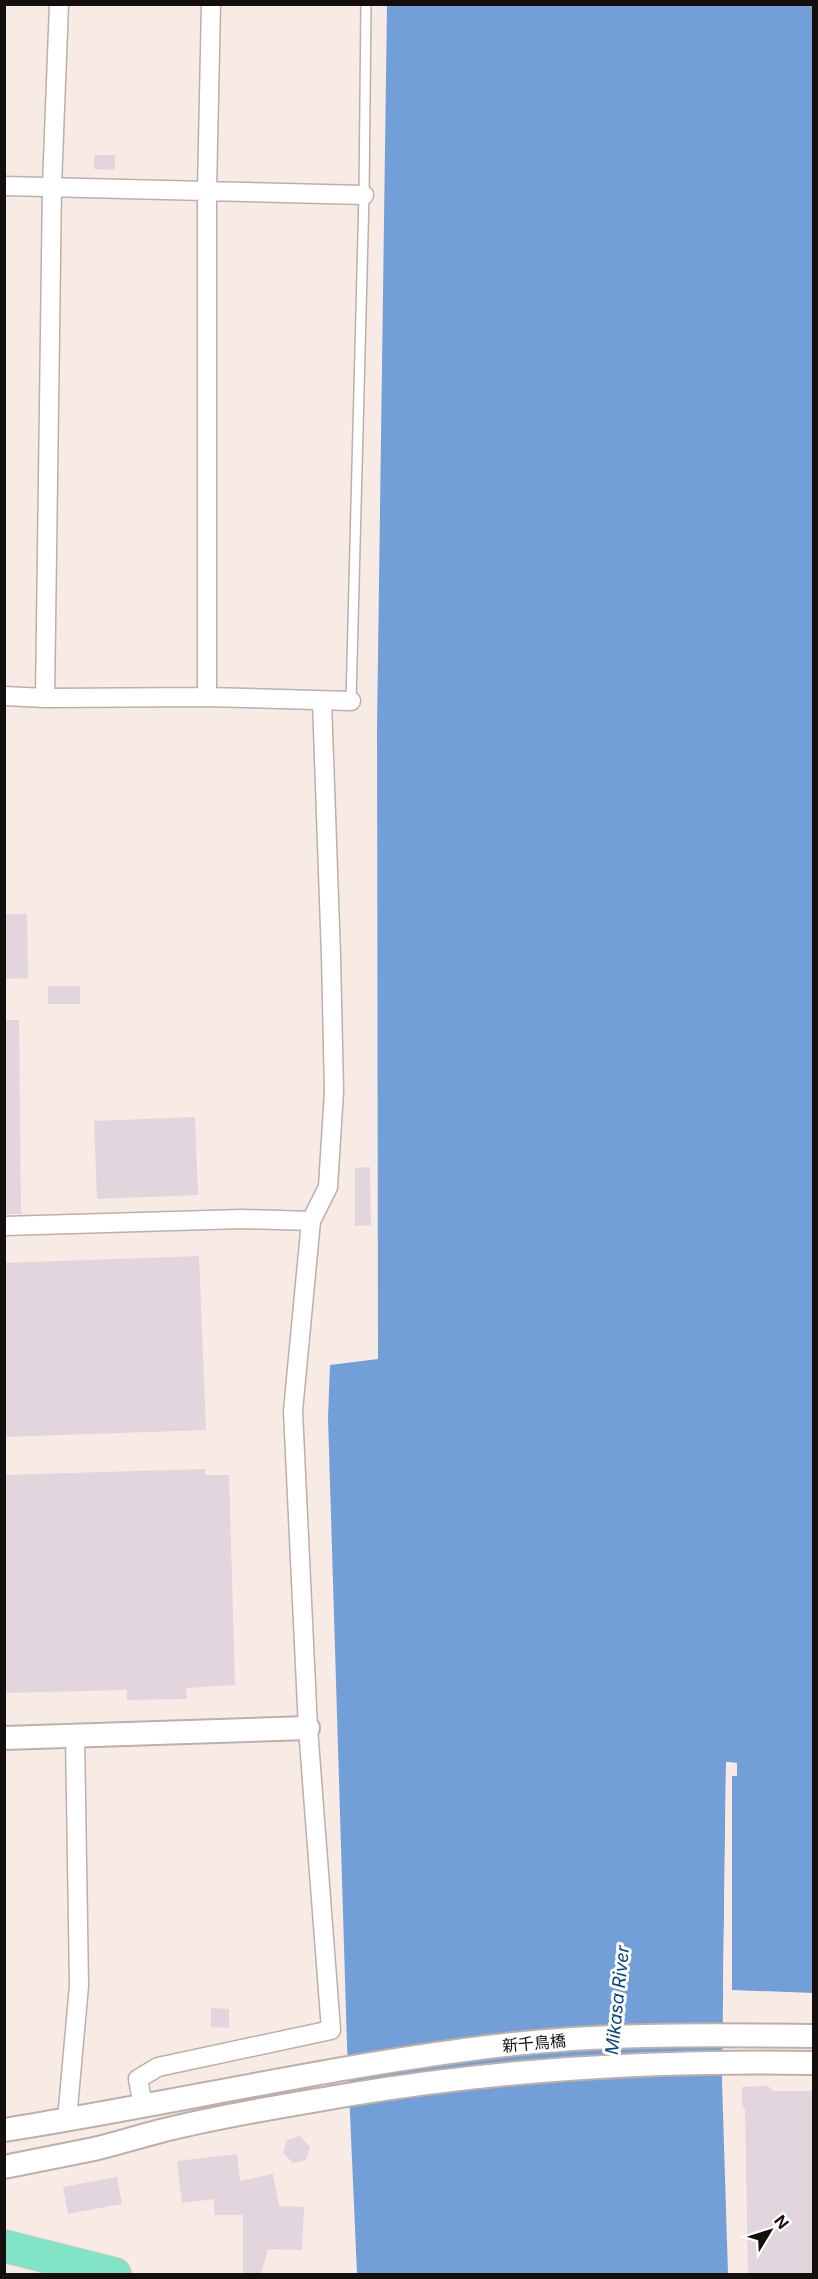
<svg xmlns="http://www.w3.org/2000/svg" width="818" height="2279" viewBox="0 0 818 2279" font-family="Inter,'Noto Sans JP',sans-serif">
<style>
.water{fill:#739fd9}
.pier{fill:#f8eae4}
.building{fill:#e2d5dd}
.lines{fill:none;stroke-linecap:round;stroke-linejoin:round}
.service-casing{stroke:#bdafa9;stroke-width:12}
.minor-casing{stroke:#bdafa9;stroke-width:21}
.tertiary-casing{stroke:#bdafa9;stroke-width:26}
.motorway-casing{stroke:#cbcaca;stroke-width:34}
.service{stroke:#fff;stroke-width:9}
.minor{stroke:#fff;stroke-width:18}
.tertiary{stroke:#fff;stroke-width:22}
.motorway{stroke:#81e4c7;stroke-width:32}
.labels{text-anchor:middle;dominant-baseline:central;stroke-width:6;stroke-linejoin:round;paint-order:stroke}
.street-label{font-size:16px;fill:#140f0d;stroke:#fff}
.water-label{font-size:18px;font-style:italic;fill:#044287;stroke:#fff}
</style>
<rect width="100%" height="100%" fill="#f8eae4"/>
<path class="water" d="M387 5H813L814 1993 732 1990V1776L737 1775V1763L726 1762 722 2081 728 2274H357L347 2045 328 1417 330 1365 378 1359 377 728Z"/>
<path class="pier" d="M726 1762 737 1763V1776H732V1990L729 1991V1787L726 1991 723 1992Z"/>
<path class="building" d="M94 155H115V170L94 169Z
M4 914H27L28 978 4 979Z
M48 986H80V1004H48Z
M4 1020H19L21 1214H4Z
M195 1117 198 1195 97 1199 94 1121Z
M370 1167 371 1225 355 1226V1168Z
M199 1256 206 1430 4 1437V1263Z
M205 1469V1475H229L235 1685 186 1688 187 1699 127 1700V1690L4 1693V1475Z
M211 2008 229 2009V2028L211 2027Z
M768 2086 773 2091H813V2274H748L745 2109 742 2106V2087Z
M300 2136 310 2147 306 2160 293 2163 283 2153 287 2140Z
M237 2154 240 2181 273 2174 279 2206 304 2207 302 2250 268 2249 261 2274H243V2215H214V2199L182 2203 177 2161Z
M117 2177 122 2204 68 2214 63 2187Z"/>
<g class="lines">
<defs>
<path id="service" d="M351 701 364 195 366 4"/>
<path id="minor" d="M4 186 364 195
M4 696 45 698 207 697 351 701
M207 697V190L211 4
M45 698 52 186 59 4
M4 1226 242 1219 311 1221
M143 2106 138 2079 158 2067 331 2030 308 1728 293 1411 311 1221 328 1187 334 1091 331 956 322 701
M67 2119 79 1986 75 1735"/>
<path id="tertiary" d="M4 1738 308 1728
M4 2130C169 2104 331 2066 496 2046 601 2033 708 2035 814 2036
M4 2167C34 2161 64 2155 94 2149 120 2143 146 2134 173 2128 230 2114 289 2105 347 2095 501 2069 657 2060 814 2063"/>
<path id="motorway" d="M4 2246 115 2274"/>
</defs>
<use href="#service" class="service-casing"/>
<use href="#minor" class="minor-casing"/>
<use href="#tertiary" class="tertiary-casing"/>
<use href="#motorway" class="motorway-casing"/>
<use href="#service" class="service"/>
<use href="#minor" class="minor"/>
<use href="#tertiary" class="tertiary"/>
<use href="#motorway" class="motorway"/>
</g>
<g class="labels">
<g class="street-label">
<text transform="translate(534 2043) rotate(-5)">新千鳥橋</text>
</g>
<g class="water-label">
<text transform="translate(617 2000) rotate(-84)">Mikasa River</text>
</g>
</g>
<rect width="818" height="2279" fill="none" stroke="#140f0d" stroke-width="12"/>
<g transform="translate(770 2231) rotate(52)" stroke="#ffffff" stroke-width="4.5" paint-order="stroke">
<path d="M0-4.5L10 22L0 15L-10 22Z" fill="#140f0d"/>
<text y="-9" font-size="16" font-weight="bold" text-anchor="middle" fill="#140f0d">N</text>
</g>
</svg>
